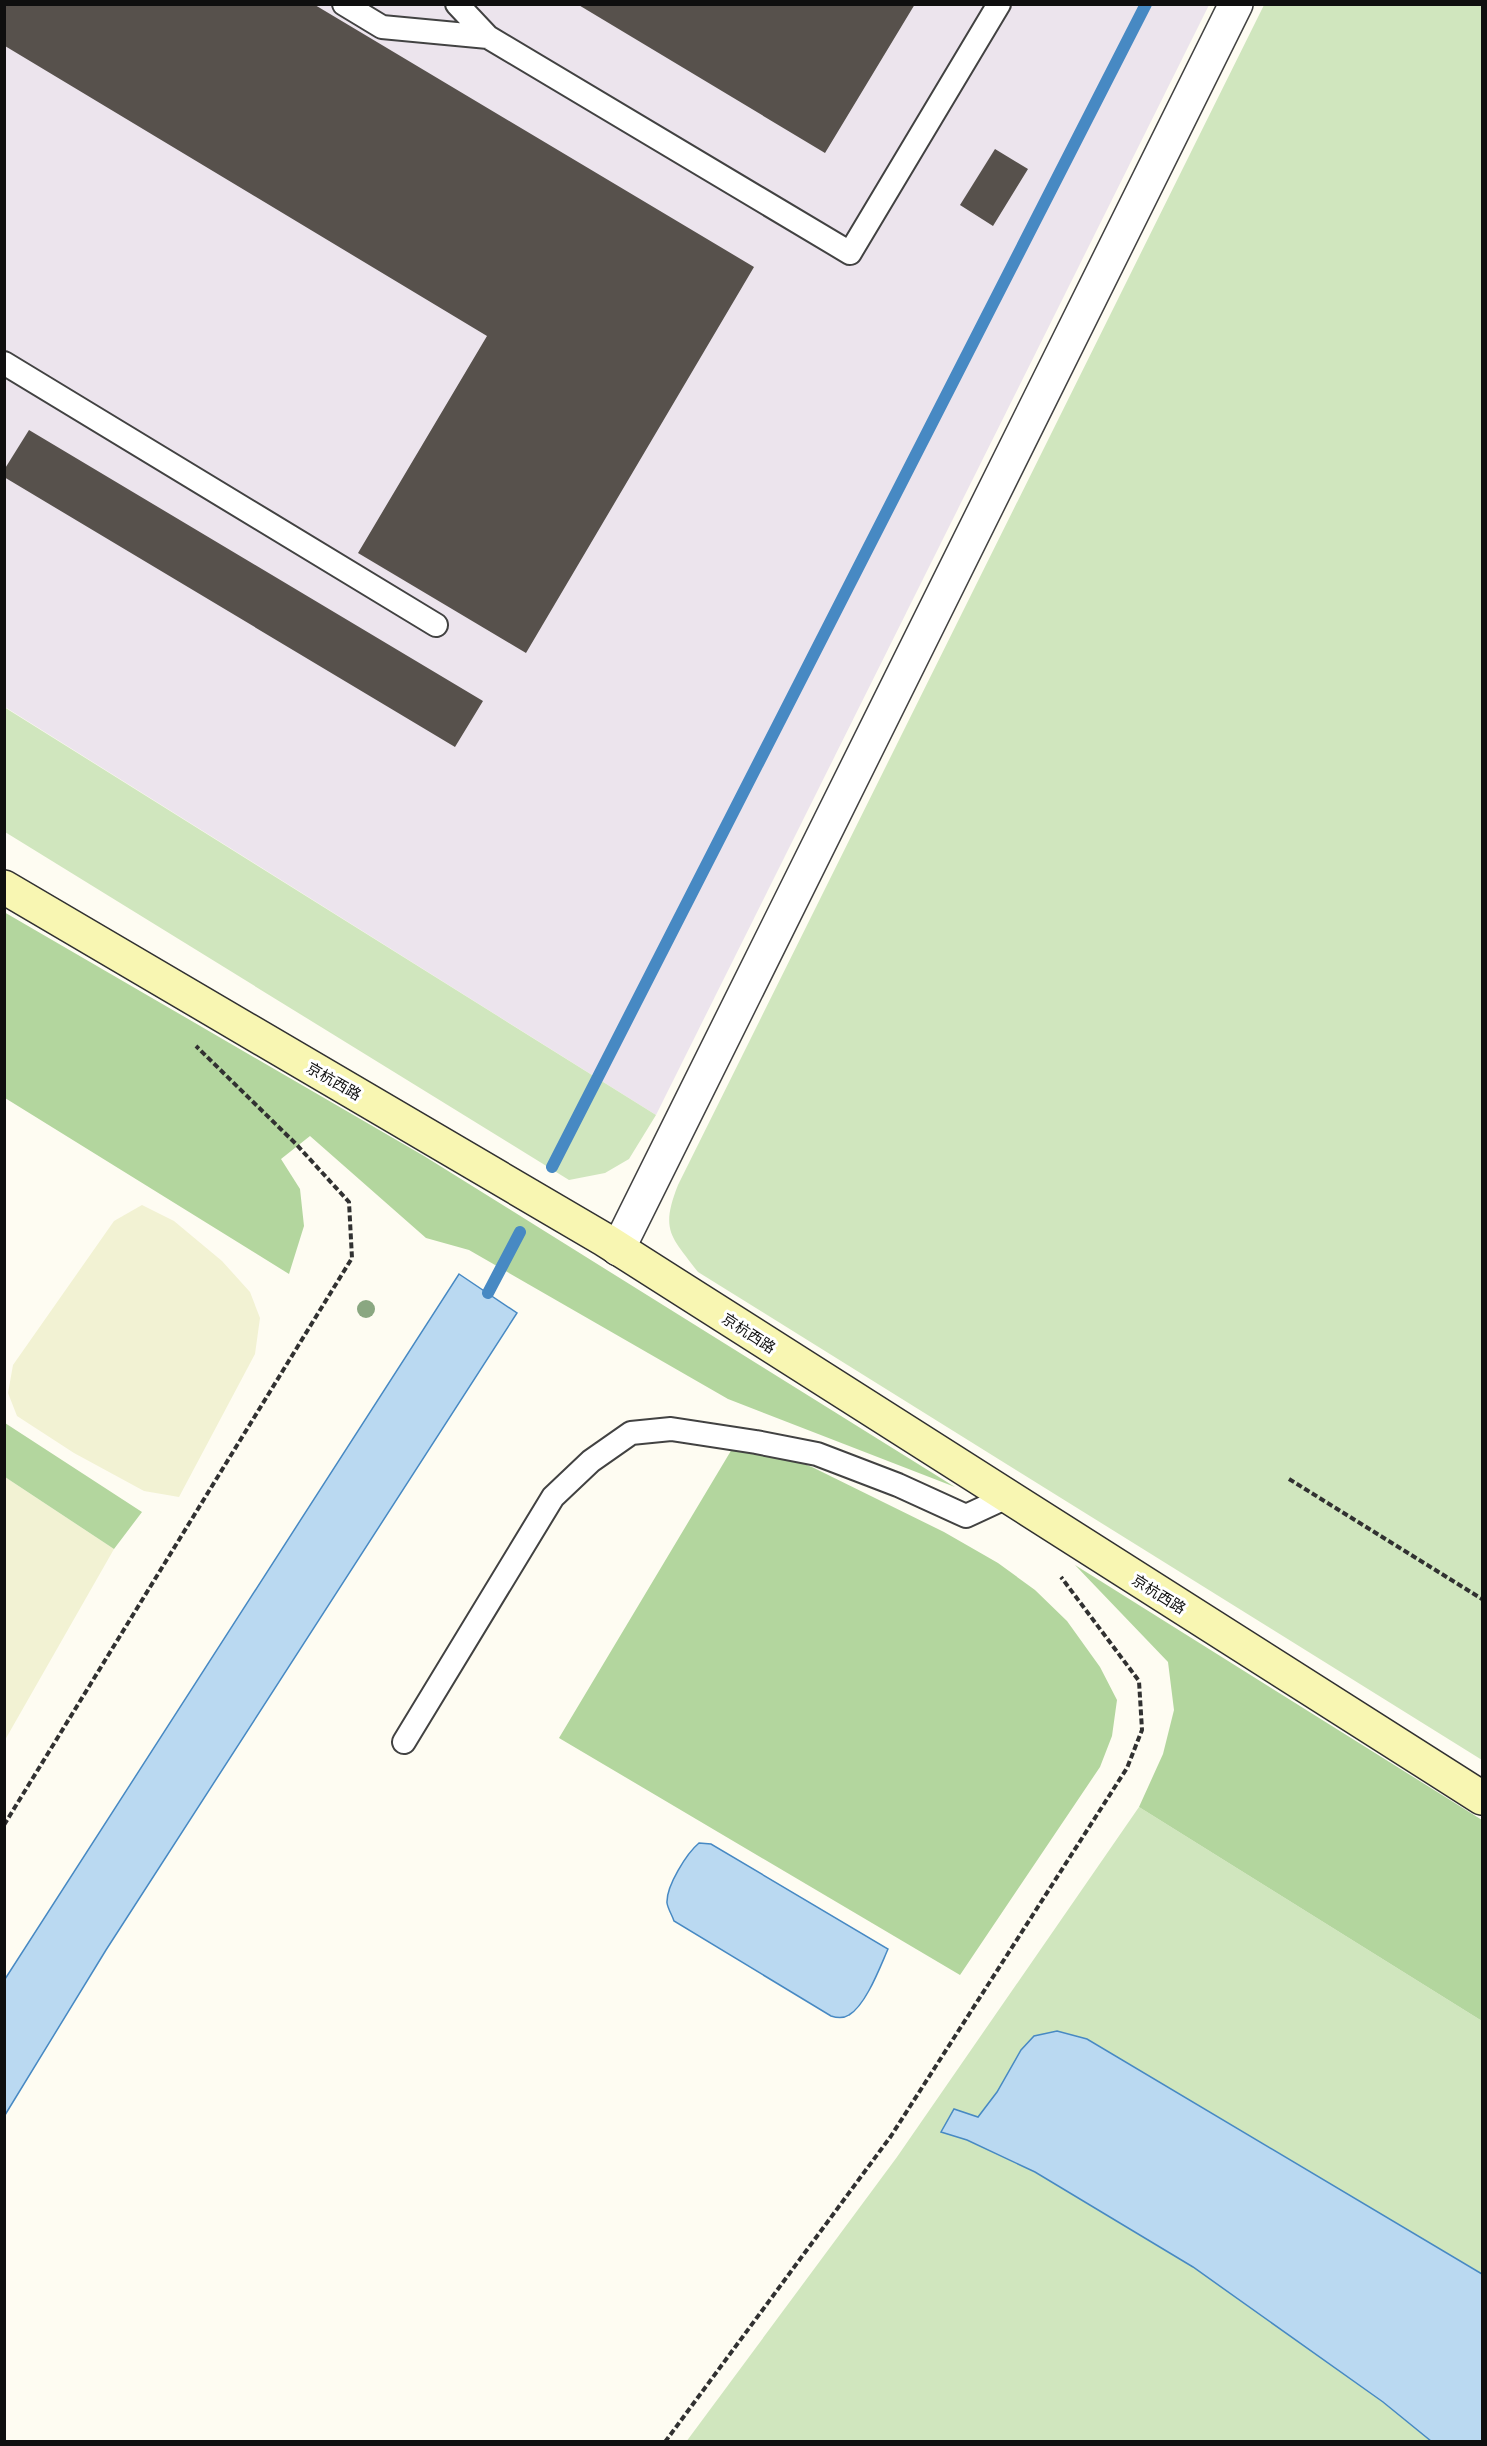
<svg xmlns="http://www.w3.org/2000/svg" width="1487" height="2446" viewBox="0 0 1487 2446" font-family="'Source Serif 4','Noto Sans SC',serif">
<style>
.industrial{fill:#ece4ed}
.farmland{fill:#f2f2d3}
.green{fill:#d0e6be}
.forest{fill:#b3d69e}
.water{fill:#bad9f1;stroke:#4789c3;stroke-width:1.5}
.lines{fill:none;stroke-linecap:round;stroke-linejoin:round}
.stream{stroke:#4789c3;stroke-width:12}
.building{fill:#57514c}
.lane-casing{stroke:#424242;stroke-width:26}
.street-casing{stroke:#424242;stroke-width:36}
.secondary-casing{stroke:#313131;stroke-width:36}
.path{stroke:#313131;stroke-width:4;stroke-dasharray:6 3;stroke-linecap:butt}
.lane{stroke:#fff;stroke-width:22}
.street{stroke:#fff;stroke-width:33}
.secondary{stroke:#f8f6b2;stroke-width:33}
.tree{fill:#8aa781}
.labels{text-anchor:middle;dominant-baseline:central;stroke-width:6;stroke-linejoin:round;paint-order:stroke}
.street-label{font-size:15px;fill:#0f0f0f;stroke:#fff}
</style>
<rect width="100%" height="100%" fill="#fefcf2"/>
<path class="industrial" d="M4 5H1209L656 1115 5 707Z"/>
<path class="farmland" d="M142 1205 174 1221 222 1261 250 1292 260 1318 255 1354 179 1497 144 1491 74 1453 17 1416 8 1393 13 1365 114 1221Z
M5 1477 114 1549 5 1740Z"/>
<path class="green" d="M1264 5H1482V1760L698 1272C671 1236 660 1231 678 1185Z
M4 707 656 1115 629 1159 605 1173 569 1180 5 832Z
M1139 1807 1482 2021V2441L686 2442 897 2157Z"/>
<path class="forest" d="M4 912 424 1156 955 1487 728 1399 469 1250 426 1238 310 1136 281 1159 300 1189 304 1226 289 1274 5 1098Z
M5 1423 142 1512 114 1549 5 1477Z
M738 1439 812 1467 944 1532 998 1563 1035 1590 1067 1621 1100 1667 1117 1700 1112 1736 1100 1767 960 1975 559 1738Z
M1075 1565 1482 1820V2021L1139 1807 1163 1754 1174 1710 1168 1662Z"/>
<path class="water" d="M459 1274 517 1313 106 1950 5 2115V1979Z
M699 1843 711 1844 888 1949C880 1967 866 2005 849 2015 843 2019 837 2018 831 2016L674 1921C672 1915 668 1909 667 1903 666 1886 687 1853 699 1843Z
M1057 2031 1087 2039 1482 2274V2441H1431L1383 2402 1193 2267 1035 2172 967 2140 941 2132 954 2109 978 2117 997 2092 1021 2050 1034 2036Z"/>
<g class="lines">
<path class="stream" d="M552 1167 1146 4
M488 1293 520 1232"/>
</g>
<path class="building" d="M577 4H915L825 153Z
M5 5H315L754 267 526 653 358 553 487 336 5 46Z
M995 149 1028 169 993 226 960 205Z
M29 430 483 701 455 747 4 477V470Z"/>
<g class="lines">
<defs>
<path id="lane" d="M344 4 382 27 488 37 457 4
M488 37 850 253 999 4
M4 363 436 625
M404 1742 553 1497 591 1461 631 1433 671 1429 756 1442 817 1454 898 1485 966 1516 1007 1497"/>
<path id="street" d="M618 1249 1236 4"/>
<path id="secondary" d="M4 887 605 1240 1482 1798"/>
</defs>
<use href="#lane" class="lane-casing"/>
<use href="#street" class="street-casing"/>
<use href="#secondary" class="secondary-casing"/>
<path class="path" d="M1289 1479 1482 1599
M4 1825 352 1258 349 1202 296 1144 196 1046
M665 2442 891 2136 1127 1768 1142 1730 1139 1681 1061 1577"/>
<use href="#lane" class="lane"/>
<use href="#street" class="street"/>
<use href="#secondary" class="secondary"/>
</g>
<circle class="tree" cx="366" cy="1309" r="9"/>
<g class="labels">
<g class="street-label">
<text transform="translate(334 1081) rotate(30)">京杭西路</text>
<text transform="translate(749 1333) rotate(33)">京杭西路</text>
<text transform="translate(1159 1594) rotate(32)">京杭西路</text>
</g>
</g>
<rect width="1487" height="2446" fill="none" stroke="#0f0f0f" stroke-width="12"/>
</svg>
